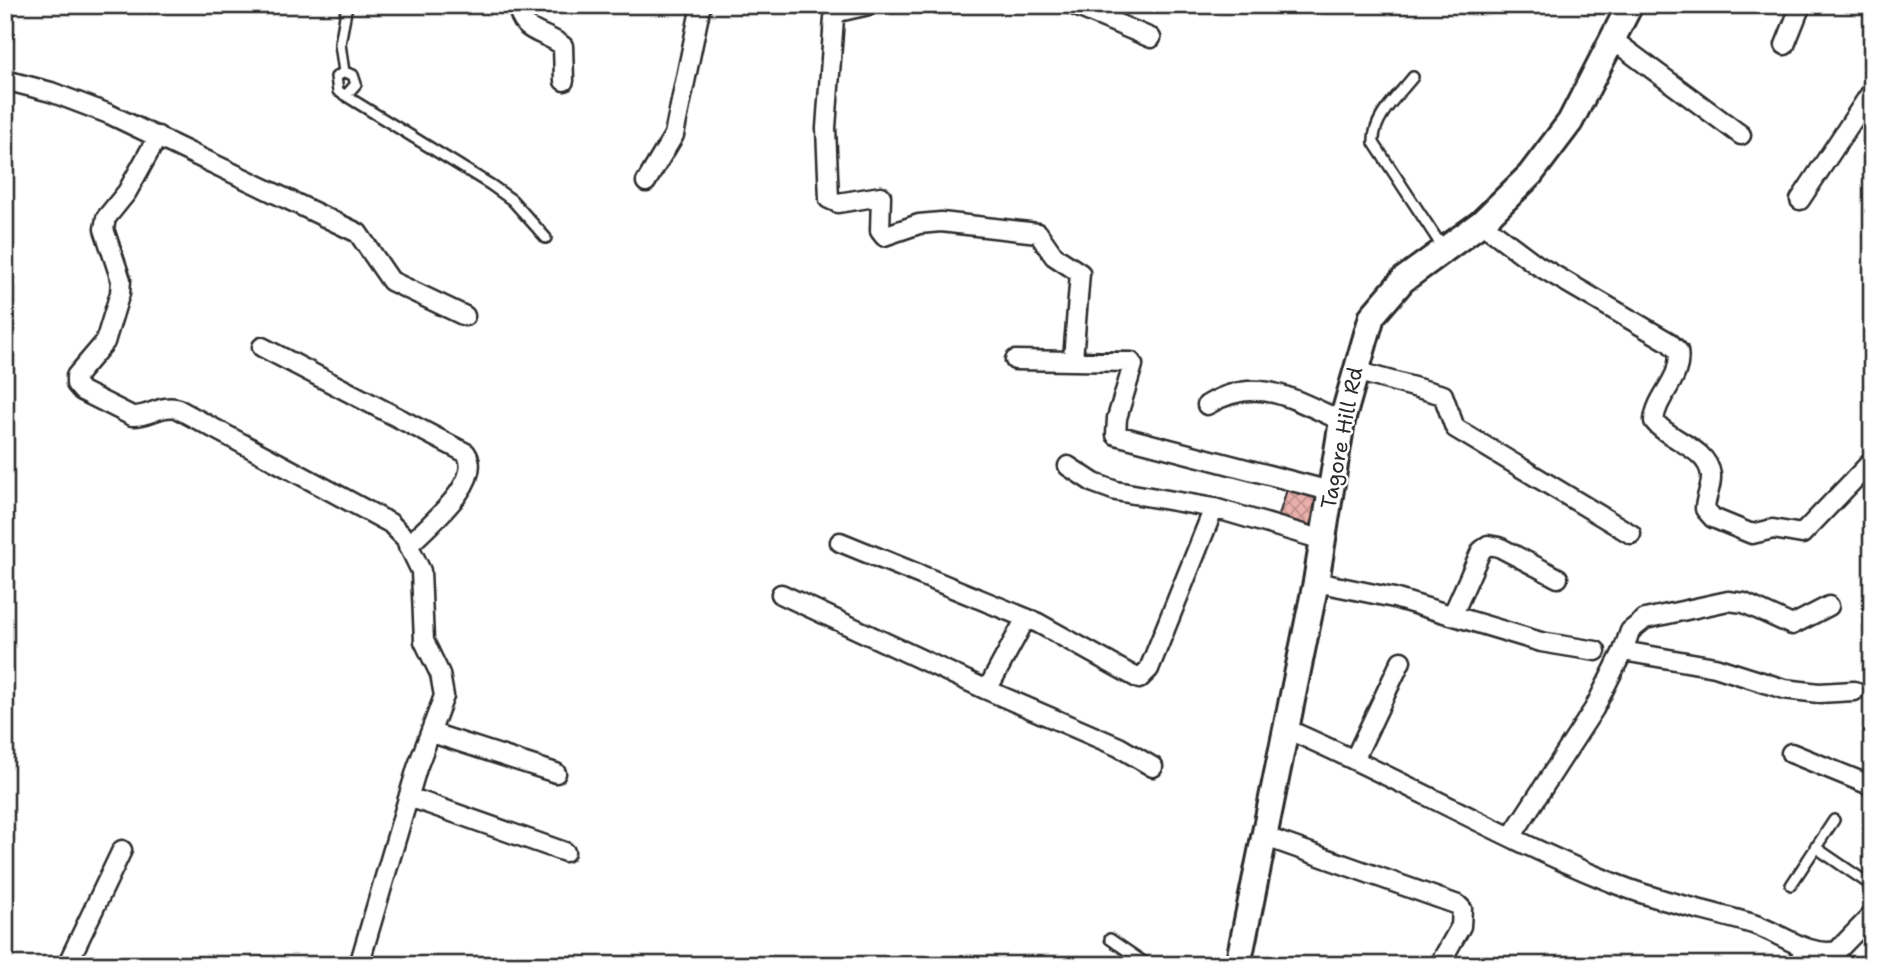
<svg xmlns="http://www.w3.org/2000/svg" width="1877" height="970" viewBox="0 0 1877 970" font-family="'Shantell Sans',sans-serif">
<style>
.building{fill:url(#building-cross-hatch);stroke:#2b2b2b;stroke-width:2}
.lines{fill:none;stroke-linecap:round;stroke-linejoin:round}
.lane-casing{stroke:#2b2b2b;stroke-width:14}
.street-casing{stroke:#2b2b2b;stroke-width:23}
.secondary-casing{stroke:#2b2b2b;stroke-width:30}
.path{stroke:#2b2b2b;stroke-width:2.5;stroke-dasharray:7 5;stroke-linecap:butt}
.lane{stroke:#fff;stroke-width:9}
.street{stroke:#fff;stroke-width:18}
.secondary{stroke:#fff;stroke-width:24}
.labels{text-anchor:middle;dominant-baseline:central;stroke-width:5;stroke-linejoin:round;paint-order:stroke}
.street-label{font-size:21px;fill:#2b2b2b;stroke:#fff}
</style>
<defs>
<pattern id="building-cross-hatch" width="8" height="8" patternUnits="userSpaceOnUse" patternTransform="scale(1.75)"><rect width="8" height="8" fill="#eaafab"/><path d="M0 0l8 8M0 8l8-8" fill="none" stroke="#be8f8b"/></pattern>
</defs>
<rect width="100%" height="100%" fill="#fff"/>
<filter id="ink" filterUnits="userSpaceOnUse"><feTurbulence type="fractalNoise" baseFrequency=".0143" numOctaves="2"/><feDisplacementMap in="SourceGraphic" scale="14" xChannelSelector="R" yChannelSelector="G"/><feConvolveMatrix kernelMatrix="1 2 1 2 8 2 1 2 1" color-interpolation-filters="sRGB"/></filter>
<g filter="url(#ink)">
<path class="building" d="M1289 483 1320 493 1309 528 1278 518Z"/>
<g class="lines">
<defs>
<path id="lane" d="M344 72 336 77 338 91 491 185 512 200 546 238
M344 72 340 44 347 5
M344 72 353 75 356 84 347 94
M1413 77C1399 95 1372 118 1374 143L1443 248
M1815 847 1872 886
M1791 885 1834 820
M1110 939 1148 965
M1790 965 1804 946"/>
<path id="street" d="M518 5C520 34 544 31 563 46L564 81
M869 5 838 12 834 18 826 128 829 199 838 203 881 196 880 231 884 236 919 224 941 222 1038 233 1054 256 1080 273 1073 359
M1073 5 1151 38
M1613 40 1741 135
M1785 45 1801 5
M5 80 51 92 109 114 358 233 391 281 465 316
M158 136 127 192 106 218 104 229 121 280 120 293 105 342 76 376V384L82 391 132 416C149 417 159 405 176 408L390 523 405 538 421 571 424 641 440 674 444 696 417 768 359 965
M646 182 674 135 701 5
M1800 200 1872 91
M1481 223 1537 265 1669 342 1678 351C1683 379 1656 395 1654 421 1669 441 1707 447 1711 475 1712 487 1705 498 1705 509L1713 518 1752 534 1773 529 1802 534 1872 461
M262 347 466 453C485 481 427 526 408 546
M1015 360 1131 362 1133 365 1117 418 1116 435 1330 491
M1355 371 1443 395 1455 428 1631 534
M1207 405C1258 374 1294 400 1342 421
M1068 466 1094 483 1116 491 1214 508 1323 540
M840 542 1038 623 1139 679 1149 669 1214 508
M1316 582 1394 598 1541 642 1596 651
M781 594 987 690 1026 618
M1453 614 1481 551 1488 545 1499 547 1558 578
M1623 651 1630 631 1645 619 1728 601 1744 603 1792 625 1829 606
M987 690 1119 747 1153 767
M1284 728C1394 775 1496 835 1606 880 1656 901 1702 909 1753 924 1781 933 1807 957 1837 951L1872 915
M432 733 556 773
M1791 753 1872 786
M1355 758 1401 661
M409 797 565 852
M1266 837 1458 905 1462 909 1461 926 1439 965
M1511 837 1594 709 1623 651 1715 667 1784 689 1819 693 1854 691
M67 965 122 850"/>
<path id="secondary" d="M1238 965 1316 582 1342 421 1372 316 1403 280 1481 223 1530 175 1570 122 1630 5"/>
</defs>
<use href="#lane" class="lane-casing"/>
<use href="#street" class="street-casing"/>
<use href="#secondary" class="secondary-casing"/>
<path class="path" d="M249 965 262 957 333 965"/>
<use href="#lane" class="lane"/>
<use href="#street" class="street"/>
<use href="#secondary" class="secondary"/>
</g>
</g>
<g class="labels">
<g class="street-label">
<text transform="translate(1342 438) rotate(-79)">Tagore Hill Rd</text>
</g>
</g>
<rect width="1877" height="970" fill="none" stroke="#fff" stroke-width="28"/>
<rect x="14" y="14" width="1849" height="942" fill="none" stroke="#2b2b2b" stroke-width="2.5" filter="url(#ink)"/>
</svg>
